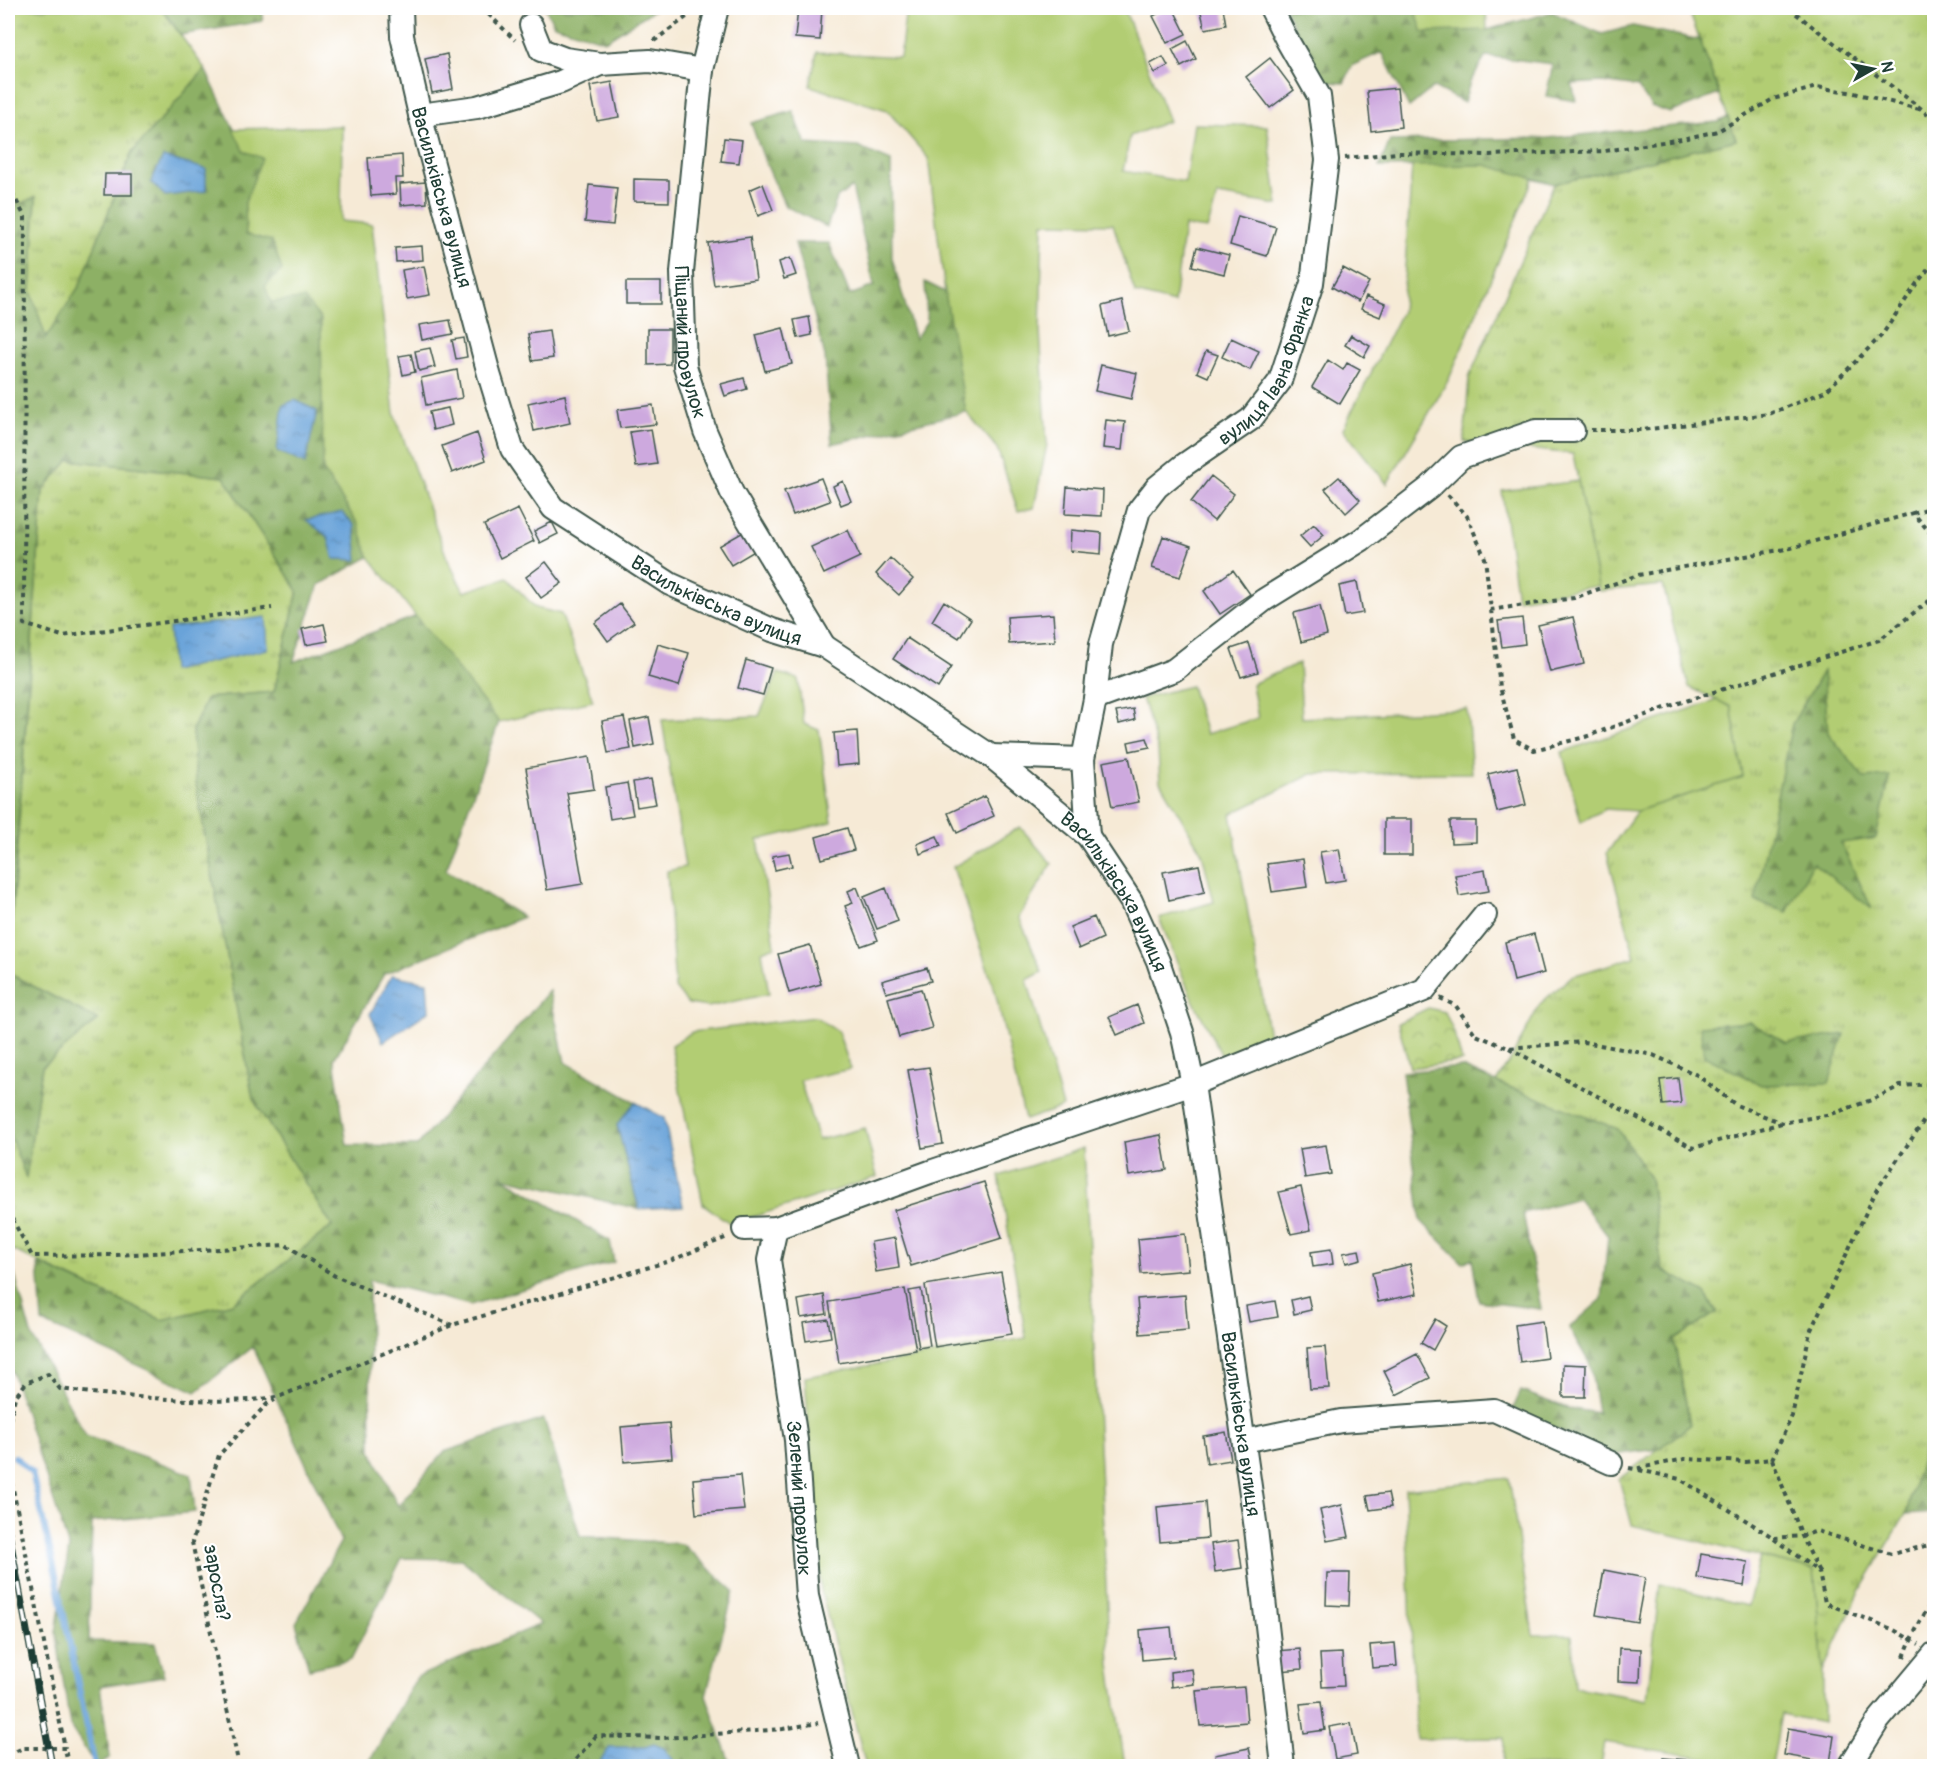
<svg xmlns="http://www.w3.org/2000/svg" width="1942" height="1774" viewBox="0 0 1942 1774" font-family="Pangolin,sans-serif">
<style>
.grass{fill:url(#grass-tufts);stroke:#688554;stroke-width:1.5}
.forest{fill:url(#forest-firs);stroke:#56764c;stroke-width:1.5}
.park{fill:url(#park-crowns);stroke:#688554;stroke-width:1.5}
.garden{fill:#b2cd73;stroke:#688554;stroke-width:1.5}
.water{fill:url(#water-ripples);stroke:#447086;stroke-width:1.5}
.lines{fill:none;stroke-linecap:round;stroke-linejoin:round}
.stream{stroke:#69a3d9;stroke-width:6}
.building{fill:#cda9de}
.minor-casing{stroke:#3f574c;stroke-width:26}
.path{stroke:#3f574c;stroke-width:4;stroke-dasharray:4.5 4.5;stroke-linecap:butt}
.minor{stroke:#fff;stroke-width:22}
.rail-casing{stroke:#1f3d34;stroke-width:7}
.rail{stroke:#fff;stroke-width:4.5;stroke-dasharray:14;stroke-linecap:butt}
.labels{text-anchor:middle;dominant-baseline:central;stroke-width:4.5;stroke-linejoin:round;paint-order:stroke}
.street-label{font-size:20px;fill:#1f3d34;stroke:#fff}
</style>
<defs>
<pattern id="grass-tufts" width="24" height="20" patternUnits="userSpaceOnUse" patternTransform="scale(1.5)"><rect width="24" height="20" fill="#b2cd73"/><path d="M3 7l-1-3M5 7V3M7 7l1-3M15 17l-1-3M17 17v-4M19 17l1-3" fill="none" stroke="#90a85f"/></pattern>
<pattern id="forest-firs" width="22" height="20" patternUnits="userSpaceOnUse" patternTransform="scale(1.5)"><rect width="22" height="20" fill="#8db065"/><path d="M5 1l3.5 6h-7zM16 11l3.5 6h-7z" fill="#739054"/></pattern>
<pattern id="park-crowns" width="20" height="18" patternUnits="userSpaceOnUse" patternTransform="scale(1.5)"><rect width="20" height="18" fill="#b2cd73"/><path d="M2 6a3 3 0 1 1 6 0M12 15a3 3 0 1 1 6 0" fill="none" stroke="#90a85f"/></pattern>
<pattern id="water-ripples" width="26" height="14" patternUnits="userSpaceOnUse" patternTransform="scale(1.5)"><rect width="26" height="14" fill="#69a3d9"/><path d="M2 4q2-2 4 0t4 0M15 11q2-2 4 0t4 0" fill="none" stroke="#5686b1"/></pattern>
</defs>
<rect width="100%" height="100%" fill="#fff"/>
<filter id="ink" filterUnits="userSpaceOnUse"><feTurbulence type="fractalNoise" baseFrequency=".0167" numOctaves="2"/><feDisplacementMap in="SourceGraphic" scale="12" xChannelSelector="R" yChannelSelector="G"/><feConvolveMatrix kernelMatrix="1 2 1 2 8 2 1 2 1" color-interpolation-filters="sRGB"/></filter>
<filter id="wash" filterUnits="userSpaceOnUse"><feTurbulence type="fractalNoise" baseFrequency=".008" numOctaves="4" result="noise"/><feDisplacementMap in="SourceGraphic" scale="24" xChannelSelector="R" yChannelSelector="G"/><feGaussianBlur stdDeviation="1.35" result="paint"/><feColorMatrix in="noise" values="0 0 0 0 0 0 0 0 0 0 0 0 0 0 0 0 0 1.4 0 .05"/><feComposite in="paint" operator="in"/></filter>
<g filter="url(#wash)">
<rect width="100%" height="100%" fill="#f6ead6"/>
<path class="grass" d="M8 8H161L205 69 131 154 80 285 46 339 31 291 36 198 8 209Z
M1688 8H1934V1414L1906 1514 1860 1591 1823 1671 1814 1570 1632 1525 1619 1479 1690 1425 1674 1340 1717 1312 1704 1292 1662 1270 1650 1178 1618 1129 1496 1082 1512 1057 1540 1004 1572 976 1635 957 1607 853 1637 811 1743 777 1731 707 1689 687 1663 585 1599 591 1573 454 1464 442 1469 378 1554 184 1736 140Z
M69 460 224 477 298 590 274 692 207 698 192 731 197 791 253 1099 332 1226 233 1303 162 1320 8 1248V1130L26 1176 42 1067 98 1020 8 973 43 490Z"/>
<path class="forest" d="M161 8H264L262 21 181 35Z
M545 8H657L605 41 554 25Z
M1285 8H1414L1423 32 1487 30 1552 12 1602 34 1633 26 1700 40 1719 94 1670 113 1651 106 1638 87 1602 82 1572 84 1576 101 1546 96 1553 64 1486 56 1470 82 1464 103 1434 87 1409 107 1382 52 1353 65 1344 83 1328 82 1308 56Z
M205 69 244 150 262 158 245 203 246 234 272 241 282 270 321 319 323 470 358 524 369 557 319 585 293 662 417 616 499 722 446 870 523 917 384 974 334 1059 347 1145 417 1146 549 991 565 1062 635 1102 617 1125 639 1209 502 1177 610 1241 614 1262 470 1305 369 1280 371 1450 398 1506 444 1452 544 1419 580 1536 682 1544 734 1591 706 1695 731 1766H367L417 1677 541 1624 461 1559 402 1558 351 1659 309 1669 296 1623 341 1541 253 1347 196 1392 42 1322 38 1263 162 1320 233 1303 332 1226 253 1099 197 791 192 731 207 698 274 692 298 591 224 477 69 460 43 490 8 959V209L36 197 31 291 46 338 80 285 131 154Z
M793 111 806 144 858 147 891 161 892 258 915 339 927 321 925 282 945 292 966 412 832 444 825 356 795 243H829L850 295 874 286 852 187 837 198 827 227 785 206 764 159 751 123Z
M1728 117 1736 140 1554 184 1485 165 1379 167 1390 141 1548 138 1718 122Z
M1823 671 1828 733 1864 778 1890 776 1876 838 1841 843 1872 909 1813 863 1787 912 1755 901 1792 724Z
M8 973 98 1020 42 1067 26 1178 8 1130Z
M1749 1022 1787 1043 1844 1034 1829 1083 1761 1085 1704 1056 1700 1026Z
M1462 1067 1496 1082 1618 1129 1650 1178 1662 1270 1704 1292 1717 1312 1674 1340 1690 1425 1659 1449 1611 1455 1513 1409 1521 1391 1567 1408 1598 1413 1590 1364 1569 1328 1602 1299 1608 1236 1578 1198 1523 1213 1541 1309 1479 1301 1472 1258 1463 1263 1421 1221 1402 1072Z
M8 1251 31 1334 86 1436 191 1474 195 1512 92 1522 89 1641 155 1643 164 1676 100 1686 110 1757 99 1766H96L70 1726 56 1632 69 1548 8 1360Z
M1934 1414V1512L1906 1514Z"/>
<path class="park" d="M1428 1008 1445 1012 1454 1033 1462 1061 1410 1068 1398 1023Z"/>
<path class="garden" d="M906 8H1124L1169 121 1130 136 1123 171 1185 182 1194 124 1267 126 1278 205 1218 195 1207 229 1184 226 1174 303 1135 293 1113 224 1043 223 1040 331 1047 444 1034 508 1018 511 997 448 966 412 945 292 928 158 887 110 810 86 817 52 900 57Z
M1414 8H1486L1487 30 1423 32Z
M342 126 341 221 372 224 394 413 447 558 464 592 507 578 536 608 561 614 593 701 499 722 369 557 358 524 323 470 321 319 304 299 271 302 265 286 282 270 272 241 246 234 245 203 262 158 244 151 233 129Z
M1485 165 1533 178 1449 379 1387 484 1343 429 1402 311 1412 166Z
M1578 481 1598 586 1517 599 1502 491Z
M1299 663 1302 718 1467 709 1472 773 1312 774 1231 814 1269 1036 1222 1056 1191 996 1159 918 1214 902 1202 853 1160 782 1158 750 1142 698 1191 686 1206 734 1258 718 1252 684Z
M778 673 798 679 804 724 819 730 832 822 758 840 775 946 762 951 769 994 708 1007 688 1004 675 988 667 871 685 867 662 720 759 716Z
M1717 700 1731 707 1743 777 1637 811 1605 809 1581 822 1562 752Z
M1020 827 1052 864 1019 917 1042 972 1027 980 1063 1107 1025 1120 995 991 953 867Z
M816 1017 838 1032 851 1069 800 1080 818 1140 865 1128 877 1177 731 1224 703 1204 671 1045 692 1032Z
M1084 1148 1110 1665 1125 1766H866L821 1591 805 1377 1026 1338 999 1176Z
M1509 1478 1533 1635H1572L1575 1687 1647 1700 1660 1584 1748 1606 1760 1557 1814 1570 1823 1670V1723L1781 1714 1772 1766H1758L1604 1742 1600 1766H1503L1504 1738 1416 1739 1405 1489Z"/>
<path class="water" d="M163 157 206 169V191L165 196 151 182Z
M295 400 317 411 305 464 277 451 283 405Z
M342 512 354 525 358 560 334 559 328 537 306 520Z
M266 617 268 649 172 671 169 628Z
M392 975 427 982 429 1011 383 1042 370 1014Z
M635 1102 664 1118 683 1206 639 1209 617 1125Z
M654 1744 664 1748 674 1761 672 1766H601L598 1764 610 1747H645Z"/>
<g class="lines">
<path class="stream" d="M15 1457 32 1473 55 1571 95 1766"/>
</g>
<g id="blocks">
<path class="building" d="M798 8H822L820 40 795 38Z
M1169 8H1173L1186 34 1167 43 1153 16Z
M1200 8H1223L1226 25 1205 29Z
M1187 41 1196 59 1181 67 1172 49Z
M447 54 453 89 432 93 425 59Z
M1163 57 1168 66 1155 73 1150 64Z
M1270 58 1294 90 1270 108 1246 77Z
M612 82 619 117 597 121 590 86Z
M1397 88 1401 127 1371 131 1367 91Z
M724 138 742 140 739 163 721 161Z
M402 155 403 178H395L396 194 371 196 368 158Z
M105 174H132V195H104Z
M634 179 669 180V202L634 201Z
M426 182 427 203 401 205 400 184Z
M763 184 773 210 758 216 749 190Z
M589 185 617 188 613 225 585 222Z
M1238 216 1276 227 1267 256 1230 245Z
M750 237 756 279 714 285 708 243Z
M422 246 423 260 396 262 395 248Z
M1197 247 1229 255 1224 274 1192 266Z
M790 258 796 275 784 279 779 262Z
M424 266 430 295 407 299 402 270Z
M1343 268 1369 282 1358 302 1332 287Z
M626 282H661V304H626Z
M1366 296 1385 304 1380 317 1361 309Z
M1122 301 1129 331 1108 336 1102 306Z
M809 317 812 335 798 338 794 320Z
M450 320 453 334 422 340 419 325Z
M783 328 792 364 765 371 756 335Z
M648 329H670V364L648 365Z
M549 331 553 358 532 361 528 334Z
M1351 335 1370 346 1364 357 1345 345Z
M464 338 467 357 456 359 452 340Z
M1231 338 1259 351 1250 370 1222 357Z
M430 348 435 367 419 371 415 351Z
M1206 351 1218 355 1208 377 1197 372Z
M411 354 415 372 403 375 399 356Z
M1328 360 1343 370 1347 363 1360 370 1340 404 1312 387Z
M1101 365 1137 373 1131 399 1095 391Z
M457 370 462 398 426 405 421 378Z
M744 378 747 389 725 396 721 384Z
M565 395 570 423 534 431 528 403Z
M653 405 656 424 620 428 617 410Z
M448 408 452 425 433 430 429 412Z
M1106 420 1125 422 1122 450 1103 448Z
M651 429 657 464 636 467 630 432Z
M477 433 486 460 452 473 442 446Z
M1211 476 1234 494 1214 521 1191 502Z
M1339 477 1360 500 1346 513 1325 489Z
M821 478 830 501 793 515 784 491Z
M843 481 851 501 841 505 833 486Z
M1067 487 1103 490 1102 516 1065 514Z
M518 509 534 541 500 558 484 525Z
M552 522 558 534 540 543 534 531Z
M1314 524 1324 535 1310 547 1300 536Z
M747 530 758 549 731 565 719 546Z
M848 530 860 557 824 574 811 547Z
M1071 530 1102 533 1101 554 1070 551Z
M1163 536 1191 546 1180 577 1152 568Z
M890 558 913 579 899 595 876 574Z
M546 562 562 583 541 598 526 577Z
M1233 570 1250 594 1220 614 1204 591Z
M1357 582 1363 613 1345 616 1339 586Z
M944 601 971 619 959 638 932 621Z
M620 604 634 622 608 641 595 623Z
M1320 606 1327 635 1301 642 1294 613Z
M1053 614 1055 641 1009 644 1007 617Z
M1573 617 1584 664 1550 672 1538 625Z
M1522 618 1525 644 1502 647 1498 621Z
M324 624 328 641 306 645 302 629Z
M907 638 951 667 938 688 893 659Z
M1249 643 1258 672 1241 677 1231 649Z
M658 644 689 653 679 686 648 677Z
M746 660 771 668 763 695 738 688Z
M1133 709 1135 720 1119 724 1116 712Z
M624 717 631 749 608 753 602 721Z
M649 717 654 744 635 748 630 721Z
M857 731 859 764 837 766 834 733Z
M1147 738 1150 747 1130 751 1128 742Z
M589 757 594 789 567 793 583 884 547 890 526 768Z
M1129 757 1139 802 1112 807 1103 762Z
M1517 767 1526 805 1497 812 1488 774Z
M651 779 656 804 637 807 633 782Z
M627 783 633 815 610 819 605 787Z
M985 796 994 816 957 833 948 813Z
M1384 819H1412V855H1384Z
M1450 821H1476V842L1451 843Z
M847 828 854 850 822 859 816 837Z
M937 836 941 846 920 854 917 844Z
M1339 849 1345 880 1326 883 1320 852Z
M789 853 792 866 775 870 772 856Z
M1303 859 1307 887 1272 892 1267 864Z
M1199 865 1205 892 1169 900 1163 872Z
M1485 870 1489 891 1459 896 1455 875Z
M857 887 878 940 861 946 845 906 853 903 848 891Z
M886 888 898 921 877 929 864 897Z
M1094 917 1103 938 1079 949 1070 927Z
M1534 934 1544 973 1514 981 1505 942Z
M810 945 821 984 789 993 778 954Z
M927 968 931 981 886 993 882 981Z
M921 989 932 1028 899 1037 888 998Z
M1137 1005 1144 1023 1117 1035 1109 1017Z
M929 1067 943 1144 922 1148 908 1070Z
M1678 1078 1681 1103 1663 1105 1660 1080Z
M1161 1135 1167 1170 1129 1176 1124 1142Z
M1326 1145 1331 1174 1305 1178 1300 1149Z
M984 1182 1002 1238 911 1266 894 1210Z
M1301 1187 1311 1230 1291 1234 1279 1192Z
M1185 1234 1189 1270 1141 1274 1138 1239Z
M895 1238 899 1268 876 1272 871 1242Z
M1331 1249 1333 1264 1313 1267 1311 1252Z
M1359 1250 1361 1259 1346 1263 1343 1253Z
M1410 1264 1417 1294 1378 1302 1372 1273Z
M1001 1272 1012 1334 935 1347 925 1285Z
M905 1289 916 1350 839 1363 829 1302Z
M921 1289 930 1346 919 1348 909 1291Z
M824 1295 827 1314 801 1318 798 1300Z
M1185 1295 1188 1330 1140 1334 1137 1299Z
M1308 1296 1311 1310 1294 1314 1291 1300Z
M1275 1301 1278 1317 1249 1322 1246 1306Z
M828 1319 831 1337 806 1341 803 1323Z
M1435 1319 1446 1326 1433 1350 1421 1343Z
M1542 1321 1547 1358 1520 1362 1515 1325Z
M1325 1347 1329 1388 1310 1389 1307 1348Z
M1417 1354 1430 1378 1396 1395 1384 1371Z
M1563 1364 1586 1365 1585 1397H1563Z
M669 1423 672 1458 624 1462 621 1427Z
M1226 1432 1231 1460 1207 1464 1203 1436Z
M740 1475 744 1510 696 1514 693 1479Z
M1388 1493 1391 1507 1370 1510 1367 1496Z
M1205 1502 1208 1538 1160 1542 1157 1507Z
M1342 1505 1349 1537 1327 1541 1320 1510Z
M1238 1540 1242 1568 1215 1572 1211 1544Z
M1701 1554 1748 1562 1744 1586 1697 1578Z
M1604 1570 1645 1578 1637 1622 1596 1615Z
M1327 1573H1350L1349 1606 1326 1605Z
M1171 1627 1174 1657 1142 1660 1140 1630Z
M1395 1643 1397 1666 1372 1668 1370 1645Z
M1619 1648 1641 1649 1640 1682 1618 1681Z
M1300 1649 1302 1669 1279 1671 1277 1651Z
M1342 1653 1344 1686 1322 1687 1320 1654Z
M1192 1669 1194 1684 1171 1687 1170 1672Z
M1244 1687 1247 1722 1200 1726 1196 1691Z
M1321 1702 1325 1730 1304 1733 1300 1704Z
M1351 1723 1357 1755 1335 1759 1329 1727Z
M1788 1728 1834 1736 1830 1763 1784 1755Z
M1249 1748 1253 1766H1217L1215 1755Z
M1663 1758 1687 1760 1686 1766H1662Z"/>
</g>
</g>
<g filter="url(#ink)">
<use href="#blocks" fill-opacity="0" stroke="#3f574c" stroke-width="1.5"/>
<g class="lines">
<defs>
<g id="minor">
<path id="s1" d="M401 8 402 36 420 115 489 374 512 449 553 508 670 584 772 630 824 646 991 756 1088 836 1131 901 1158 961 1182 1032 1193 1084 1256 1529 1283 1766"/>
<path id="s2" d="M717 8 702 70 682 272 685 366 705 431 732 493 824 646"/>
<path d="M531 25 541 50 565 59 600 64"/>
<path d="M420 115 477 107 561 82 600 64 650 61 702 70"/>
<path d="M1095 699 1174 670 1264 600 1361 540 1429 488 1461 457 1536 431H1573"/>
<path d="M991 756 1083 759"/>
<path id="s3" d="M1088 836 1083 759 1095 699 1101 644 1139 510 1157 487 1184 465 1251 419 1280 381 1312 283 1327 160 1319 96 1287 40 1271 8"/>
<path id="s4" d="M776 1228 769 1260 796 1440 807 1596 848 1766"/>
<path d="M744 1229 776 1228 930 1172 1193 1084 1424 990 1485 915"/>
<path d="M1244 1441 1341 1421 1494 1410 1611 1463"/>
<path d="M1850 1766 1878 1721 1934 1654"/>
</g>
</defs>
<use href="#minor" class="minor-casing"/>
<path class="path" d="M482 8 515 40
M1789 8 1813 27 1923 110 1934 122
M8 25 9 8
M654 41 696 10
M1345 158 1398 153 1489 155 1605 151 1682 139 1718 131 1773 99 1817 87 1854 93 1923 110
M8 185 25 217 24 624 62 636 272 608
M1591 430H1642L1769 414 1826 391 1882 335 1917 283 1934 262
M1448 495 1467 516 1485 558 1500 687 1514 739 1534 750 1585 737 1679 703 1879 640 1934 597
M1913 513 1934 507
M1490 610 1574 598 1638 575 1791 548 1913 513 1934 537
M1440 998 1456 1006 1476 1035 1508 1048 1584 1042 1653 1055 1697 1075 1736 1105 1782 1123 1832 1114 1874 1099 1900 1086 1934 1084
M1509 1048 1693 1148 1782 1123
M8 1211 32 1256 117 1255 286 1245 335 1276 452 1325
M8 1429 15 1397 26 1383 48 1374 60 1389C103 1395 146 1398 189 1400 221 1401 250 1402 281 1396L452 1325 670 1261 727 1237
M1772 1459 1802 1536 1819 1572
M8 1464 65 1748
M1629 1468 1635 1469 1685 1459 1745 1462 1772 1459 1792 1416 1810 1332 1876 1191 1934 1106
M1639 1470 1680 1479 1774 1538 1802 1536 1817 1531 1891 1554 1934 1544
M1774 1539 1819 1572 1825 1603 1892 1629 1919 1644
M1904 1657 1911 1639 1934 1596
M8 1755 23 1748H65L68 1766
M239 1766 192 1542 219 1455 267 1404 275 1400
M570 1766 596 1736 663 1738 783 1729 818 1723"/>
<use href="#minor" class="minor"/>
<defs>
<path id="rail" d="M8 1528 52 1766"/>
</defs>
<use href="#rail" class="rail-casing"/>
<use href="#rail" class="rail"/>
</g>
</g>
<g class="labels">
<g class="street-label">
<text stroke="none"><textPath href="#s1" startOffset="194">Васильківська вулиця</textPath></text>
<text stroke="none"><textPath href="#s2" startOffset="338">Піщаний провулок</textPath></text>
<text stroke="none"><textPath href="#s3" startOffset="528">вулиця Івана Франка</textPath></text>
<text stroke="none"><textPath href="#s1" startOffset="716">Васильківська вулиця</textPath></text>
<text stroke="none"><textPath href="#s1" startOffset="1220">Васильківська вулиця</textPath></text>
<text stroke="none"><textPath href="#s1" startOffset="1774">Васильківська вулиця</textPath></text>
<text stroke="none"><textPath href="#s4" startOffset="273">Зелений провулок</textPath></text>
<text transform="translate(217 1583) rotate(80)">заросла?</text>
</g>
</g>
<rect width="1942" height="1774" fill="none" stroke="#fff" stroke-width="30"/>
<g transform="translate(1873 69) rotate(81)" stroke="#ffffff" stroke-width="4.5" paint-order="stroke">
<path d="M0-4.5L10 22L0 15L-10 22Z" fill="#1f3d34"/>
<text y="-9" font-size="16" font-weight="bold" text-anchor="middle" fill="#1f3d34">N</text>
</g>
</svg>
